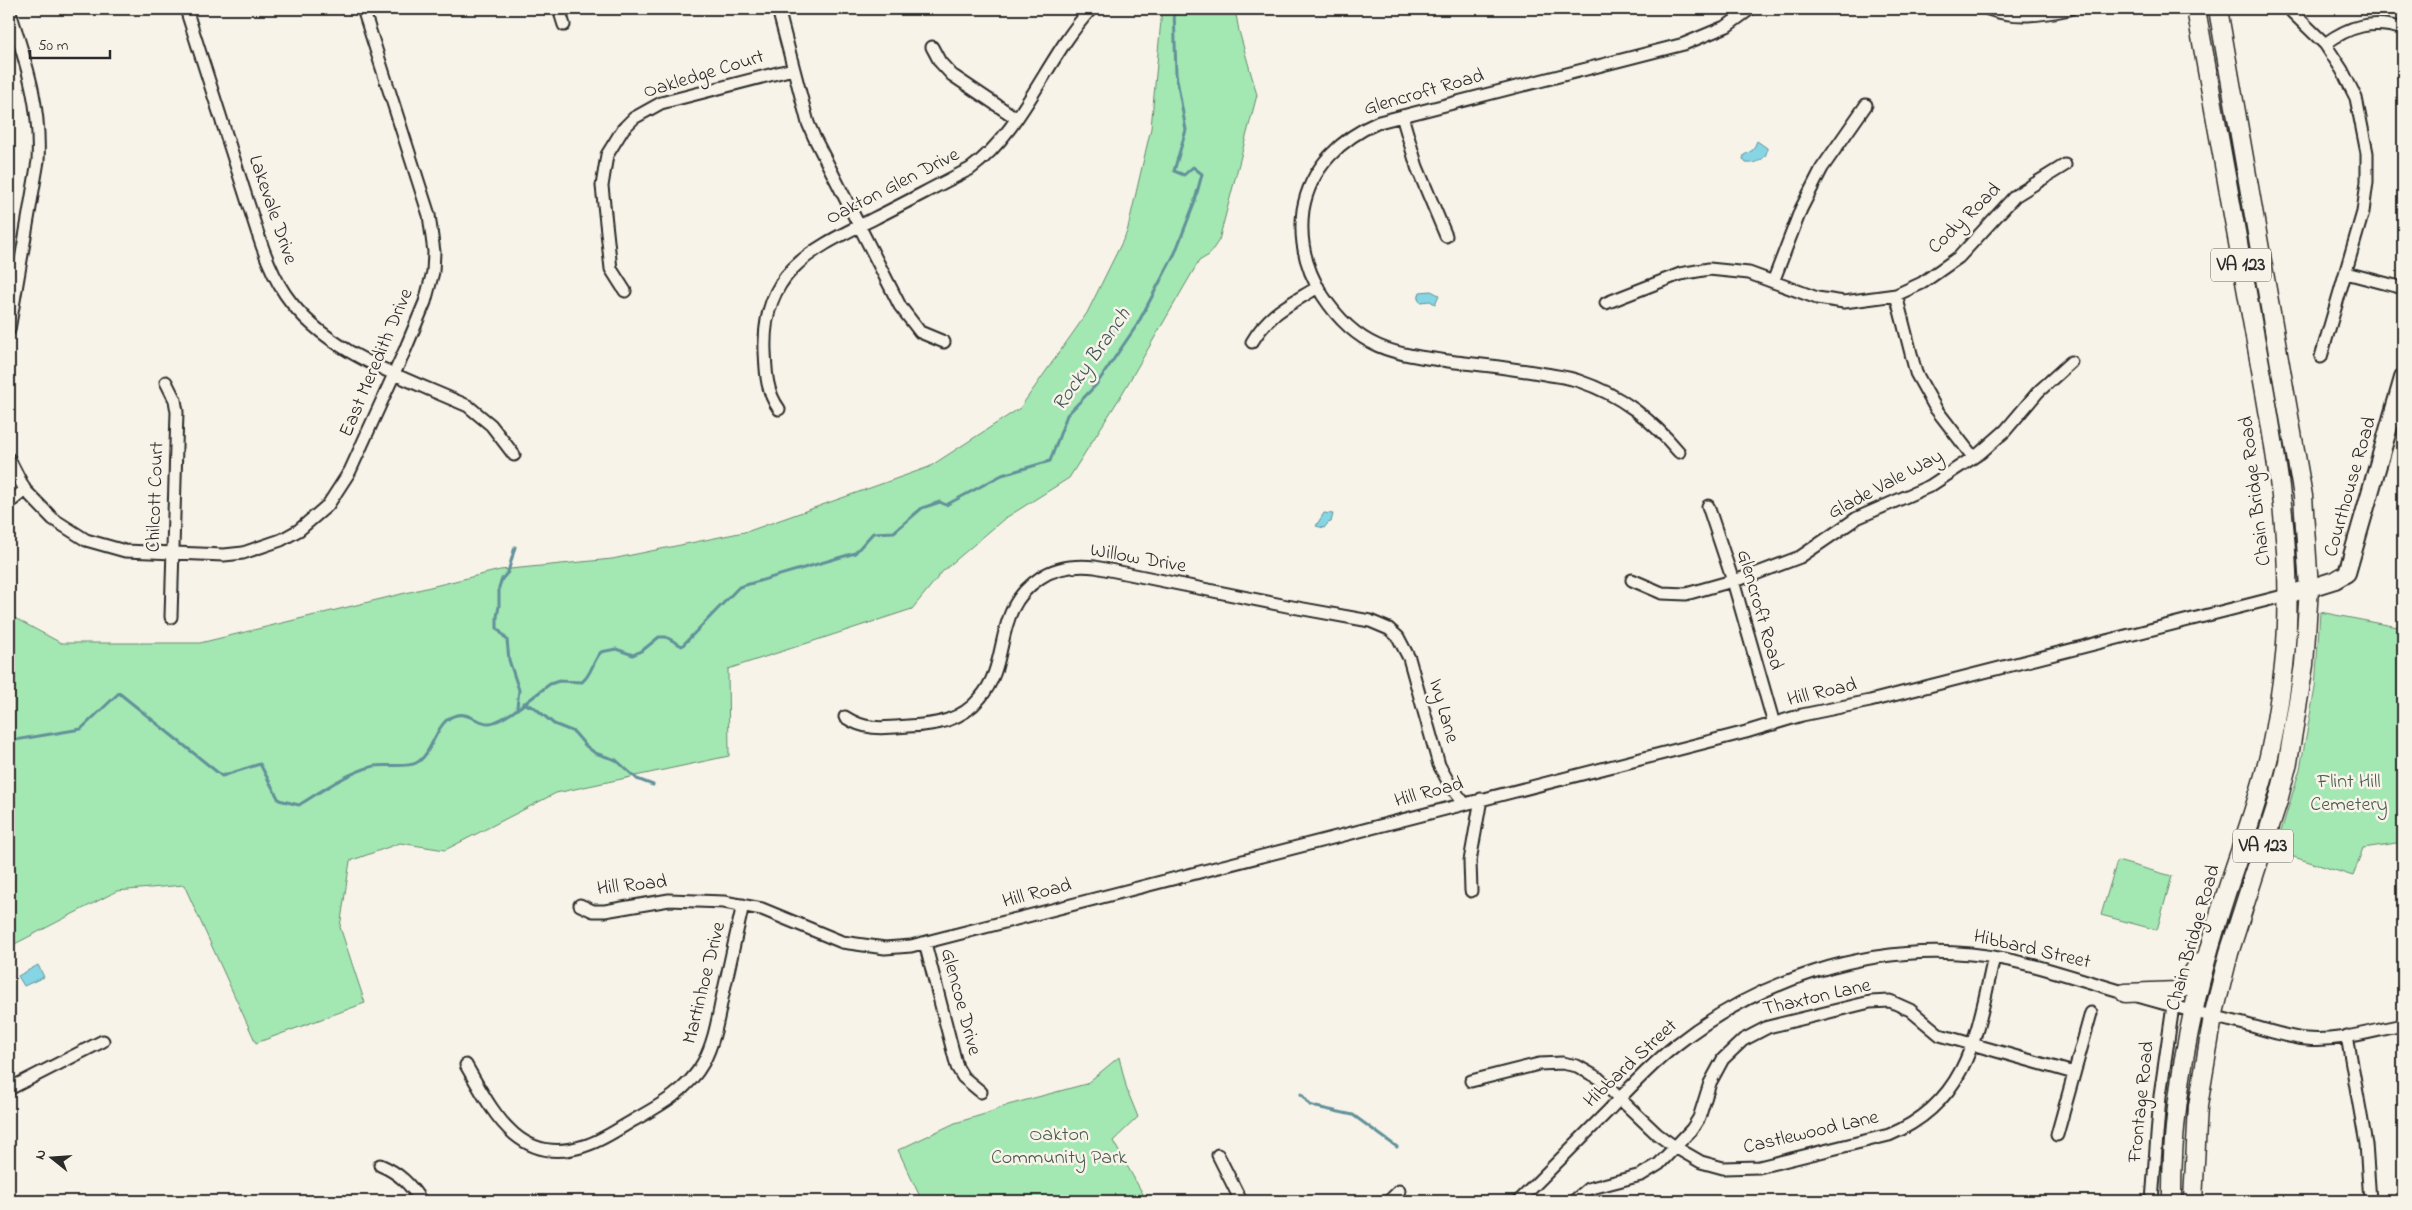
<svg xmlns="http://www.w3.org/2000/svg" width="2412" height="1210" viewBox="0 0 2412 1210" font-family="'Indie Flower',sans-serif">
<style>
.green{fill:#a3e7b2;stroke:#67896e}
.water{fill:#86d5e4;stroke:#62919a}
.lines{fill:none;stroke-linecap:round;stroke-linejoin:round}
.stream{stroke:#62919a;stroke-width:3}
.street-casing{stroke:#2b2b2b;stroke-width:15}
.secondary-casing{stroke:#2b2b2b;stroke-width:20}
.primary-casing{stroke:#2b2b2b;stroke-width:21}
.street{stroke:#f7f3e8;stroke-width:11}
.secondary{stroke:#f7f3e8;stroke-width:16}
.primary{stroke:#f7f3e8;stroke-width:18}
.labels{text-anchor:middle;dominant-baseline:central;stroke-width:5;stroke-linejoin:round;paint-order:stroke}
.shield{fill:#f7f3e8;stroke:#686764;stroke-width:1}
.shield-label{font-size:19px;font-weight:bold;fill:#2b2b2b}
.street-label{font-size:20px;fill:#2b2b2b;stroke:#f7f3e8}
.park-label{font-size:20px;fill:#495a4d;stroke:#f7f3e8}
.water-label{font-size:21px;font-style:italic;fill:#425659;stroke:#f7f3e8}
</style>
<rect width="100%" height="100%" fill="#f7f3e8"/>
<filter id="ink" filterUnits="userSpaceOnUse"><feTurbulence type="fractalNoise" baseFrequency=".02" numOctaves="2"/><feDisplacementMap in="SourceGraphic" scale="10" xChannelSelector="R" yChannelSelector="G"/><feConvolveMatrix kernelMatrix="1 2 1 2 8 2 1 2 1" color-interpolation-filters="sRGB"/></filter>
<g filter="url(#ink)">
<path class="green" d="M1162 9H1235L1239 31 1257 95 1219 240 1209 255 1199 261 1119 399 1069 478 1004 519 943 571 912 609 728 669 729 756 556 793 445 850 400 843 350 861 340 927 365 1003 256 1043 184 885 117 891 9 947V615L61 643H200L500 570 612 559 749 531 929 467 1020 408 1087 313 1127 232 1151 128Z
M2320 612 2403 628V842L2363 848 2353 876 2275 851 2300 769 2315 688Z
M2117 861 2172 876 2157 930 2101 915Z
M1119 1057 1127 1090 1138 1117 1113 1141 1147 1201H922L898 1150 955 1123 985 1114 1008 1105 1086 1084Z"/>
<path class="water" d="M1757 141 1767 148C1768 159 1756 164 1746 163L1743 159 1744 155 1753 150Z
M1431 291 1439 295 1435 304 1430 301 1420 302 1418 299 1420 292Z
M1324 513 1333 514 1331 522 1328 523 1324 528 1316 526Z
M38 965 44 977 24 986 18 976Z"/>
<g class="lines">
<path class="stream" d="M515 547 508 572 502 579 499 587V606L497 617V628L507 640 509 660 519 690 517 707
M523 703 535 708 554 724 574 732 586 746 595 753 616 760 637 779 653 785
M9 741 81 729 119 693 222 776 260 764 279 800 299 805C323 790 347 773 374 766 385 764 407 768 416 763 434 754 435 719 457 715 469 712 478 724 490 723 506 721 536 694 550 684L559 681 582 682C592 674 592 662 601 652L616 649 633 655 643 650 659 637H666L682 646 739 587 855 553 873 533 894 532 922 508 940 502 946 505 1002 475 1050 461 1067 415 1096 385 1137 325 1175 253 1194 204 1202 174 1193 167 1184 175 1174 171 1186 130 1176 74 1174 9
M1301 1094 1310 1105 1316 1107 1353 1115 1397 1147"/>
<defs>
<path id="street" d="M9 9C26 63 41 104 38 161L9 330
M186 9 257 231C264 253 272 275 285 294 326 354 404 377 468 406L491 425 514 455
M559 9 564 25
M778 9 808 123 814 137 900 306 920 332 944 342
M1988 9C2016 19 2041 15 2070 9
M2292 9V12L2325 44 2342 70 2356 98 2367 153V182L2363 212 2321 357
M2325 44C2349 26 2373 19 2403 29
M932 47 940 62 952 75 1016 118
M1402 116 1417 167 1446 236
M2346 273 2403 288
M1773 282 1801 209 1822 168 1866 105
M625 291 611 269 602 186 607 155 623 129 634 118 661 103 793 69
M1896 295 1916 373 1936 409 1973 457
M1606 303 1680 274 1709 269 1749 273 1817 298 1844 302 1896 295 1922 283 1959 257 2015 196 2065 165
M1252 342C1270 312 1289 305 1318 287
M166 382 175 400 177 412 171 617
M779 409C766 391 766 372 765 351 762 270 813 249 875 218 907 202 938 185 970 169 1024 129 1046 58 1091 9
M2392 420 2403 422
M1679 452C1651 419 1621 395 1579 381 1568 377 1556 376 1545 374 1516 369 1486 365 1456 362 1395 354 1359 351 1323 296 1306 270 1299 241 1303 210 1310 168 1341 138 1379 122L1684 44 1727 26 1750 9
M9 459 25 490 53 519 86 540 125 551 224 555 243 553 281 540 299 530 328 505 350 471 405 350 425 302 433 272 434 252 429 215 363 9
M9 503 25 490
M1708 506 1733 581 1774 724
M1632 580 1662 593 1686 594 1750 576 1800 557 1857 518 1930 486 1980 453 2005 431 2038 392 2071 362
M845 717C866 731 884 728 908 726 935 725 961 721 980 698 1012 661 991 611 1040 578 1056 567 1076 565 1095 567L1287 606 1370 621 1389 629 1398 637 1409 658 1439 765 1450 785 1464 803
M1471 891 1470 861 1481 799
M580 905 593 911H605L669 900 724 902 762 909 842 942 885 948 911 946 1746 732 1802 715 1870 701 2287 595
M925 943 957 1067 963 1077 981 1092
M2347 1036 2366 1144 2370 1201
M466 1065C493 1112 519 1167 584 1146 602 1141 618 1129 634 1120 661 1105 688 1090 703 1063 715 1041 718 1017 723 994 730 964 736 934 743 905
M1471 1081 1539 1064 1562 1063 1577 1066 1598 1078 1657 1134 1675 1147 1701 1162 1723 1168 1759 1167 1889 1135C1969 1102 1977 1032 1994 957
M9 1089 103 1041
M2057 1135 2091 1013
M1218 1155 1241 1201
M380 1165C399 1173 410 1184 421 1201
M1389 1201 1399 1191
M1519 1201C1549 1171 1579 1140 1609 1110 1630 1087 1652 1064 1676 1045 1758 980 1867 944 1971 954 2022 959 2071 977 2120 991 2161 1003 2202 1014 2244 1024 2264 1029 2285 1037 2306 1039 2338 1042 2372 1031 2403 1025
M1574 1201 1588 1189 1641 1175 1659 1164 1692 1129 1699 1118 1710 1083 1723 1059 1743 1040 1768 1027 1870 1002 1890 1001 1910 1010 1940 1035 2074 1073
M2152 1201 2160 1096 2173 1006"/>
<path id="secondary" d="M2287 595 2335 580 2347 573 2403 378"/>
<path id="primary" d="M2125 993 2177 991 2184 987 2199 963
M2172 1201C2171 1106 2190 1009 2218 919 2234 865 2256 812 2269 756 2276 727 2280 696 2284 666 2297 548 2272 431 2251 315 2232 213 2214 111 2196 9
M2193 1201 2198 1106 2213 1017 2229 953 2278 801 2288 762 2304 665 2309 588 2303 496 2218 9"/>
</defs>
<use href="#street" class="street-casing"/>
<use href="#secondary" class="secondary-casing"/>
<use href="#primary" class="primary-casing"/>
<use href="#street" class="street"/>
<use href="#secondary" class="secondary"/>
<use href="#primary" class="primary"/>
</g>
</g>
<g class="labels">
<g class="shield">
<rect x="2211" y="248.5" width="60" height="33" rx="4"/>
<rect x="2233" y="829.5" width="60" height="33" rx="4"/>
</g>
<g class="shield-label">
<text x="2241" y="265">VA 123</text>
<text x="2263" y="846">VA 123</text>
</g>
<g class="street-label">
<text transform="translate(704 75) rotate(-17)">Oakledge Court</text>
<text transform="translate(1424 93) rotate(-16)">Glencroft Road</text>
<text transform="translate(893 187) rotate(-27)">Oakton Glen Drive</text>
<text transform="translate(272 210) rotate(71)">Lakevale Drive</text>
<text transform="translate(1965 219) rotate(-44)">Cody Road</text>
<text transform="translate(377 363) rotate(-67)">East Meredith Drive</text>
<text transform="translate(1886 485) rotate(-28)">Glade Vale Way</text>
<text transform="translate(2351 487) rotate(-74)">Courthouse Road</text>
<text transform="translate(2256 491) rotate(-97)">Chain Bridge Road</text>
<text transform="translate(156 497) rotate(-88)">Chilcott Court</text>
<text transform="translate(1138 559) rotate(10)">Willow Drive</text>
<text transform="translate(1759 610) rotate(74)">Glencroft Road</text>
<text transform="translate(1822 693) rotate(-13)">Hill Road</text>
<text transform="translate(1443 711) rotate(74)">Ivy Lane</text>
<text transform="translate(1429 793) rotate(-15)">Hill Road</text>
<text transform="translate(632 886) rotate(-6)">Hill Road</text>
<text transform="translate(1037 894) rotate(-14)">Hill Road</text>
<text transform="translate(2194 938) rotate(-74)">Chain Bridge Road</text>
<text transform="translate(2032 950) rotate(13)">Hibbard Street</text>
<text transform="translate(705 983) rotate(-76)">Martinhoe Drive</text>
<text transform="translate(1817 998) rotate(-13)">Thaxton Lane</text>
<text transform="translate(960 1002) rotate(75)">Glencoe Drive</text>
<text transform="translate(1631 1064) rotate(-43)">Hibbard Street</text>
<text transform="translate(2142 1102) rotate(-84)">Frontage Road</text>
<text transform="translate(1811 1133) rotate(-13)">Castlewood Lane</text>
</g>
<g class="park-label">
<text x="2349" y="782">Flint Hill<tspan x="2349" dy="23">Cemetery</tspan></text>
<text x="1059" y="1135">Oakton<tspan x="1059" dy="23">Community Park</tspan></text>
</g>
<g class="water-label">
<text transform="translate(1092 360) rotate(-55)">Rocky Branch</text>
</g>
</g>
<rect width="2412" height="1210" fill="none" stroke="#f7f3e8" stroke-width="30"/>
<rect x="15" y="15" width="2382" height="1180" fill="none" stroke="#2b2b2b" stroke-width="2" filter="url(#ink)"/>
<g transform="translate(52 1158) rotate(287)" stroke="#f7f3e8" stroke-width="4" paint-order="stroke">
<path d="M0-4L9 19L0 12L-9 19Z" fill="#2b2b2b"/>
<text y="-8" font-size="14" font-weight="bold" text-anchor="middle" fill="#2b2b2b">N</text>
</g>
<path d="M30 50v8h80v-8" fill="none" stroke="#2b2b2b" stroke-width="2.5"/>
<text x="38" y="50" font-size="15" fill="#2b2b2b" stroke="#f7f3e8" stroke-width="4" paint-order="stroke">50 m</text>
</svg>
